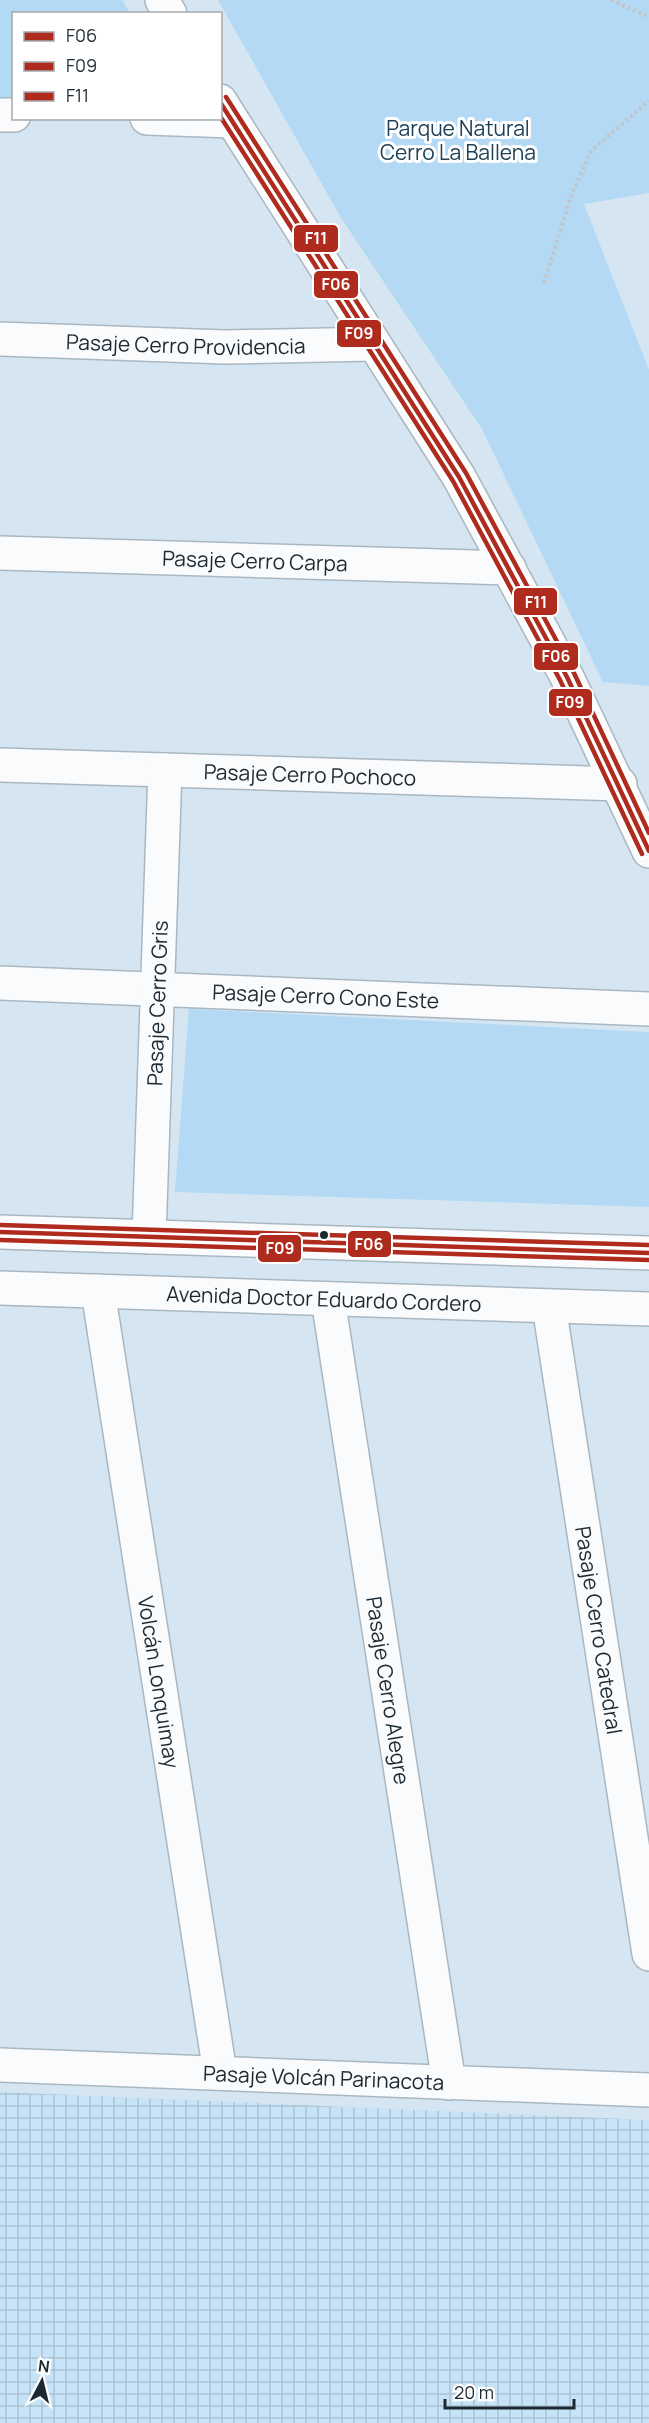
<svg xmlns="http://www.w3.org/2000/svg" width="649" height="2423" viewBox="0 0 649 2423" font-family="Manrope,sans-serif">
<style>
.industrial{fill:url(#industrial-grid)}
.green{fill:#b3d9f4}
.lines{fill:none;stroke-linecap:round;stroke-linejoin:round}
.minor-casing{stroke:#aab7c0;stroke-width:36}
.path{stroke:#c1c6cb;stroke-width:4;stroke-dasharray:3 3;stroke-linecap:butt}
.minor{stroke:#f9fbfd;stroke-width:33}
.bus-1-casing{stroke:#fff;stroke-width:9}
.bus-2-casing{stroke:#fff;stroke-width:9}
.bus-3-casing{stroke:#fff;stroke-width:9}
.bus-1{stroke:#af2b1e;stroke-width:4.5}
.bus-2{stroke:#af2b1e;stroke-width:4.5}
.bus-3{stroke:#af2b1e;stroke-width:4.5}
.bus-dot{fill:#1d2932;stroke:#fff;stroke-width:2}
.labels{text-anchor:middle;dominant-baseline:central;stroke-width:6;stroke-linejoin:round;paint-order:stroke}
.park-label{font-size:21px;fill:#1f4158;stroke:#fff}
.street-label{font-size:21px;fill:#1d2932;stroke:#fff}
.line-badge{stroke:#fff;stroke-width:2}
.badge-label{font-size:16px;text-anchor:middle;font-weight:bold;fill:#fff}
</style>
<defs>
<pattern id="industrial-grid" width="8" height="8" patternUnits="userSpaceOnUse" patternTransform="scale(1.5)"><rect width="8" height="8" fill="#c6e3f8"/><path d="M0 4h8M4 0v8" fill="none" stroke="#aac3d5"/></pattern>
</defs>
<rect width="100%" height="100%" fill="#d5e6f2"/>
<path class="industrial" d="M0 2092 649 2120V2423H0Z"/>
<path class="green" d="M0 0H122L130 13 14 14 13 98 0 97Z
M218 0H649V193L584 204 649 370V686L603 682 482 429 341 218Z
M189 1009 649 1032V1207L175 1192Z"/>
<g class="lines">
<defs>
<g id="minor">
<path d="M162 0 170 14"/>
<path d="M220 101 459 477 567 677 649 851"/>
<path d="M0 115H14"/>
<path d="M147 118 232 121"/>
<path id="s1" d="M0 339 225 347 373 344"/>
<path id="s2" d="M0 553 509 568"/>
<path id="s3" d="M0 765 620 784"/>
<path id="s4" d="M0 983 649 1009"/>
<path d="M0 1232 649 1253"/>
<path id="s5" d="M149 1237 165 770"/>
<path id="s6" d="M0 1288 649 1309"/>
<path id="s7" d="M98 1291 220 2073"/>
<path id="s8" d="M328 1299 449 2083"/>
<path id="s9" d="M549 1306 649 1954"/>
<path id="s10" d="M0 2065 649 2090"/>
</g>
</defs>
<use href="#minor" class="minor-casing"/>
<path class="path" d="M611 0 649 17
M544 283 572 193 592 150 649 101"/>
<use href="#minor" class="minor"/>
<defs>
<path id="bus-1" d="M220 102 459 477 567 677 649 851
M0 1232 649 1253"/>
<path id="bus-2" d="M220 116 453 481 560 680 642 854
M0 1240 649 1260"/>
<path id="bus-3" d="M226 97 466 473 574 673 649 833
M0 1225 649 1245"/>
</defs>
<use href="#bus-1" class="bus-1-casing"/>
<use href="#bus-2" class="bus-2-casing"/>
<use href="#bus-3" class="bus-3-casing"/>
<use href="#bus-1" class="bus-1"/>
<use href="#bus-2" class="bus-2"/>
<use href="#bus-3" class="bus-3"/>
</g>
<circle class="bus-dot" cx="324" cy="1235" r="5"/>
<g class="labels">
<g class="park-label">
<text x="458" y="128">Parque Natural<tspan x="458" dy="24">Cerro La Ballena</tspan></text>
</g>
<g class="street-label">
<text stroke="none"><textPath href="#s1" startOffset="186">Pasaje Cerro Providencia</textPath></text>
<text stroke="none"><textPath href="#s2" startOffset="255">Pasaje Cerro Carpa</textPath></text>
<text stroke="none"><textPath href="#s3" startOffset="310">Pasaje Cerro Pochoco</textPath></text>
<text stroke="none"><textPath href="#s4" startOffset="326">Pasaje Cerro Cono Este</textPath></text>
<text stroke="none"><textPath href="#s5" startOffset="234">Pasaje Cerro Gris</textPath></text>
<text stroke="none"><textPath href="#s6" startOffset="324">Avenida Doctor Eduardo Cordero</textPath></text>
<text stroke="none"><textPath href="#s9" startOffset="328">Pasaje Cerro Catedral</textPath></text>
<text stroke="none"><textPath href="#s7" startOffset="396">Volcán Lonquimay</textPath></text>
<text stroke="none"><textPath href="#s8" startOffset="396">Pasaje Cerro Alegre</textPath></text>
<text stroke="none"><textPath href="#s10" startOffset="324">Pasaje Volcán Parinacota</textPath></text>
</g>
</g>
<g class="line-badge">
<rect x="293" y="224" width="46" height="29" rx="6" fill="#af2b1e"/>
<rect x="313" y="270" width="46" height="29" rx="6" fill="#af2b1e"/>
<rect x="336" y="319" width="46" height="29" rx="6" fill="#af2b1e"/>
<rect x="513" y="587" width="45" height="29" rx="6" fill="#af2b1e"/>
<rect x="533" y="642" width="46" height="29" rx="6" fill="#af2b1e"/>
<rect x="548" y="688" width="45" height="29" rx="6" fill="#af2b1e"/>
<rect x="347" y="1230" width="45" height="28" rx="6" fill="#af2b1e"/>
<rect x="257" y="1234" width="45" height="29" rx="6" fill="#af2b1e"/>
</g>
<g class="badge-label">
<text x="316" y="244">F11</text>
<text x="336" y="290">F06</text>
<text x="359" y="339">F09</text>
<text x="536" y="608">F11</text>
<text x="556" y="662">F06</text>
<text x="570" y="708">F09</text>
<text x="369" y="1250">F06</text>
<text x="280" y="1254">F09</text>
</g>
<rect x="12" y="12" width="210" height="108" fill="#ffffff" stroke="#a5a9ad" stroke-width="1.5"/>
<rect x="24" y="32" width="30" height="9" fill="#af2b1e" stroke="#a5a9ad" stroke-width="1.5"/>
<text x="66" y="42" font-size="18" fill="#1d2932">F06</text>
<rect x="24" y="62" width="30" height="9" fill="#af2b1e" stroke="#a5a9ad" stroke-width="1.5"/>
<text x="66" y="72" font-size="18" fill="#1d2932">F09</text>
<rect x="24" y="92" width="30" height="9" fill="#af2b1e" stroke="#a5a9ad" stroke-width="1.5"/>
<text x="66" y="102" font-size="18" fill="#1d2932">F11</text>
<g transform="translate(42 2381) rotate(7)" stroke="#ffffff" stroke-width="4.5" paint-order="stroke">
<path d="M0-4.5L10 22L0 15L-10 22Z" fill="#1d2932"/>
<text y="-9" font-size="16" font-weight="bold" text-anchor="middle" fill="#1d2932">N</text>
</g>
<path d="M445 2399v9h129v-9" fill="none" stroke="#1d2932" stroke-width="3"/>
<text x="454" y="2399" font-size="18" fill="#1d2932" stroke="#ffffff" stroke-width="4.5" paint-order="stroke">20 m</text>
</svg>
